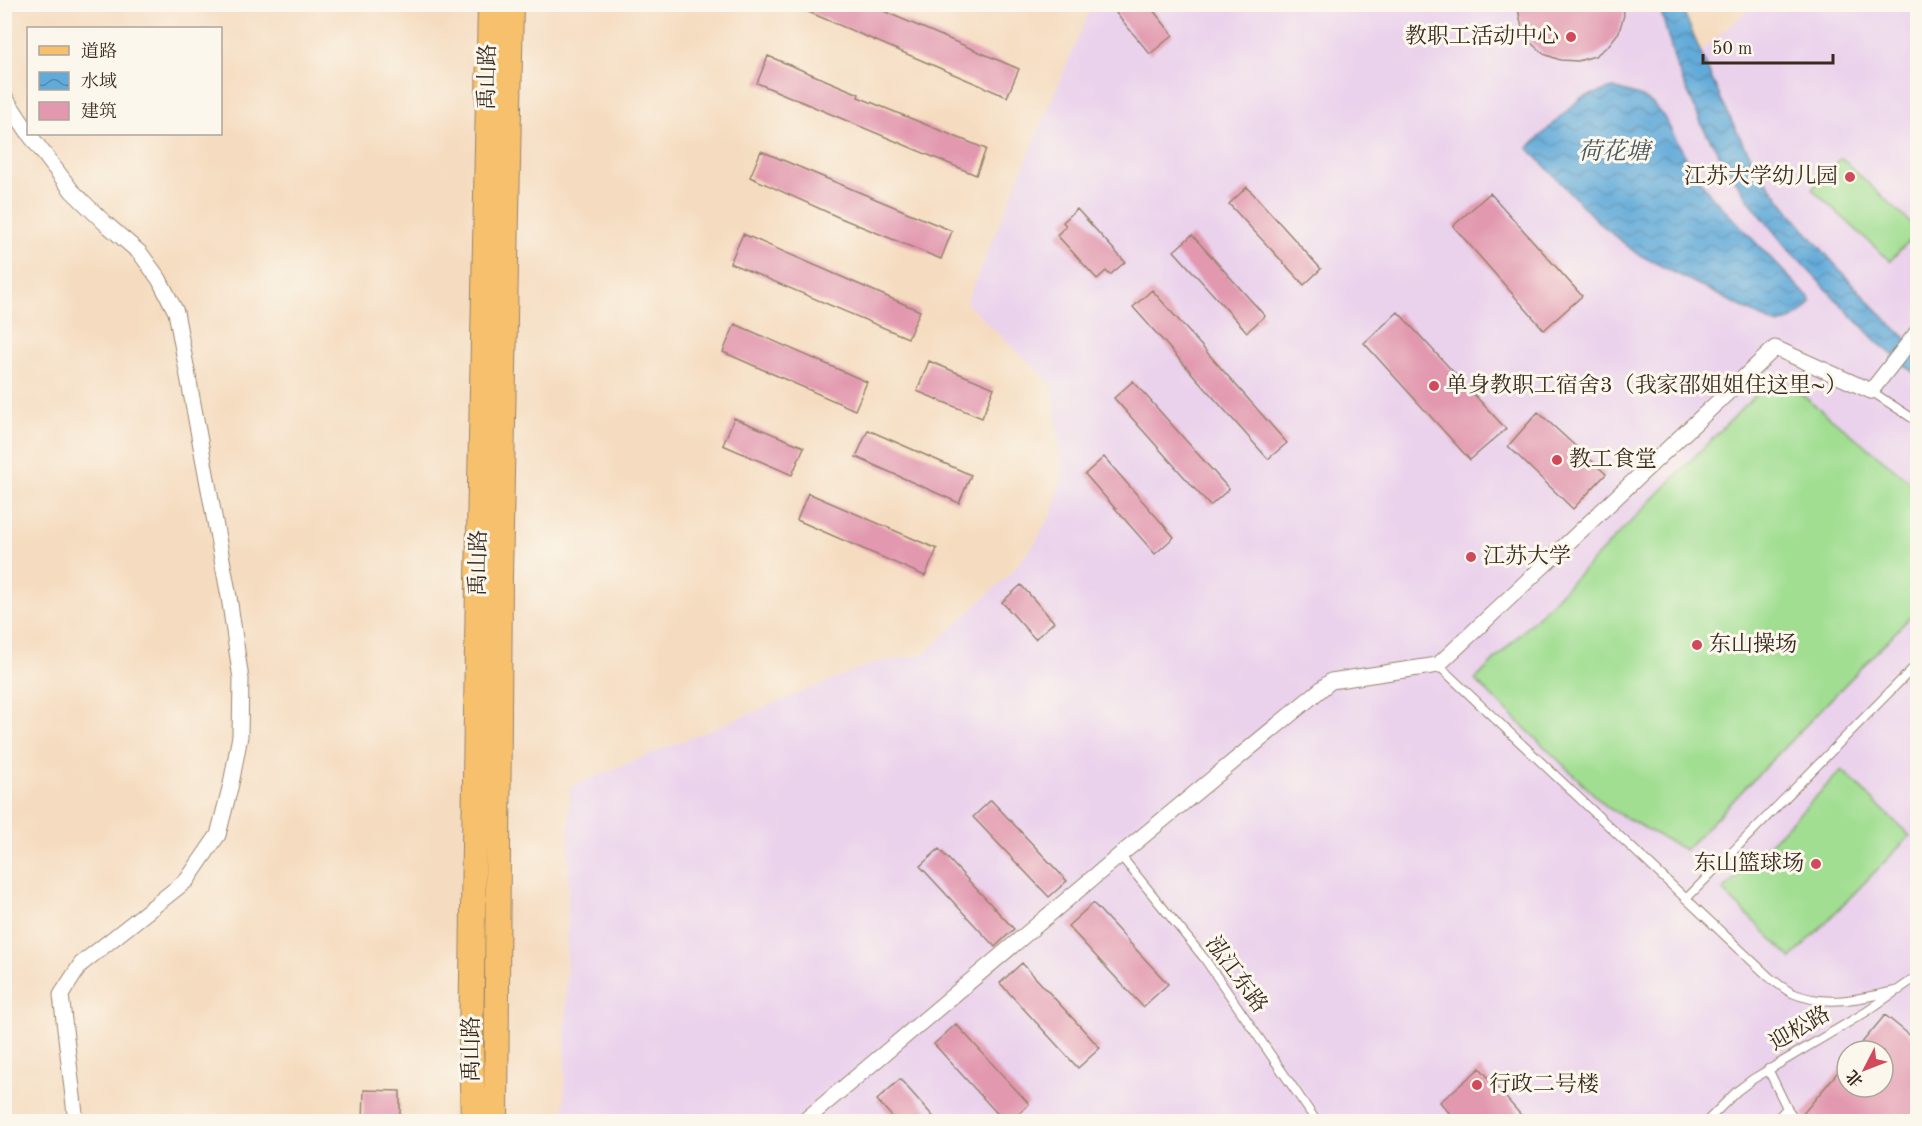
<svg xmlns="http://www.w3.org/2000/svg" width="1922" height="1126" viewBox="0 0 1922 1126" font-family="'Old Standard TT','Noto Serif SC',serif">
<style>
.built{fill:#ead1ec;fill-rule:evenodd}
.garden{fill:#a1de92;stroke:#6e8458;stroke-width:1.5}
.water{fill:url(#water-waves);stroke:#4e6a7c;stroke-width:1.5}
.building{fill:#e298af}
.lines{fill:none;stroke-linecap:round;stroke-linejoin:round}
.lane-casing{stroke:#98836f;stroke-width:10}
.street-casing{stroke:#98836f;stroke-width:17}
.primary-casing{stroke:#98836f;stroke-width:26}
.lane{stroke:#fff;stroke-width:8}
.street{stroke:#fff;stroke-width:15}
.primary{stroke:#f7c06c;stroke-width:24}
.poi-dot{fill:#d1495b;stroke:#fbf7ec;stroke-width:2}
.labels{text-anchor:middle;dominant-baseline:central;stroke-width:6;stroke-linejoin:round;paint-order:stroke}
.poi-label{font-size:22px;fill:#3b2a1e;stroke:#fbf7ec;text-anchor:start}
.street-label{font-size:22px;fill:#3b2a1e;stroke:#fbf7ec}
.water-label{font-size:24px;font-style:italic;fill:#49575f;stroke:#fbf7ec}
</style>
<defs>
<pattern id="water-waves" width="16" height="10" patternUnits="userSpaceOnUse" patternTransform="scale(1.5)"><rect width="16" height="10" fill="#62aad9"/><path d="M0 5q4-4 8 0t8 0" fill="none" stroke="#528baf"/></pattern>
</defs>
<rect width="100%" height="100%" fill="#fbf7ec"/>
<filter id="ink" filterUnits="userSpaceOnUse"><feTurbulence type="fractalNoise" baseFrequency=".0167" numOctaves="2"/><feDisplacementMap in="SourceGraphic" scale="12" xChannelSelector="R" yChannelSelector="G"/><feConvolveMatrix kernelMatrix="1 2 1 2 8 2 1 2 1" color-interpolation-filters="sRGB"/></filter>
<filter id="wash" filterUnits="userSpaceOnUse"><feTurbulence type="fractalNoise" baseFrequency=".008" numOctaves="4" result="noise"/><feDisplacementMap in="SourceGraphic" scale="24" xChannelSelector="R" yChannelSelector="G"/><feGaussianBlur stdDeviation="1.35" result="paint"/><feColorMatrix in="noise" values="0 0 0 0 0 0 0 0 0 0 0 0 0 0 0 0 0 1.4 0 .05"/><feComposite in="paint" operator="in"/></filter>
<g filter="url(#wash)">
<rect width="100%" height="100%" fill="#f5dcc0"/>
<path class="built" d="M1092 5H1659L1676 64 1700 52 1754 5H1917V1121L564 1122 570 787 873 663 923 655 1013 571 1035 543 1054 509 1062 476 1053 385 966 303ZM1847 1051H1883V1087H1847Z"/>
<path class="garden" d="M1841 158 1917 229V232L1890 261 1812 189Z
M1776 374 1917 487V610L1685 850 1608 808 1475 680Z
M1842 770 1910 836 1791 958 1723 891Z"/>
<path class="water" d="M1659 5H1681C1702 56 1722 107 1750 155 1775 197 1808 234 1840 270 1865 298 1889 324 1917 348V375L1876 341 1787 248 1751 203 1729 171 1703 127 1676 65Z
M1613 88 1642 97 1653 104 1662 114 1697 177 1714 199 1809 298 1811 302C1805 313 1787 324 1775 324L1636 253 1598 222 1528 148 1581 98Z"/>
<g id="blocks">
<path class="building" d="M790 4H867L1019 69 1007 97Z
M1126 4H1148L1173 35 1150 54 1116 13Z
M1517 4H1623L1624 15 1619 32 1608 46 1595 56 1578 61 1560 60 1544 54 1531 43 1522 28Z
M768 56 859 94 858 97 986 149 976 175 757 83Z
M761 151 952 231 941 259 838 217 750 177Z
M1247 187 1321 269 1304 285 1229 204Z
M1490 193 1582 296 1544 330 1453 226Z
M1077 209 1125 262 1110 275 1106 271 1097 279 1057 235 1066 226 1063 222Z
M743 234 920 311 908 338 730 263Z
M1192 235 1265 316 1247 332 1174 251Z
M1152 290 1287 443 1268 459 1133 307Z
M1398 312 1506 429 1470 460 1364 343Z
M735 324 867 382 855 410 723 352Z
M929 361 994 388 982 418 917 391Z
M1133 381 1229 489 1210 506 1114 398Z
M1538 412 1606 474 1573 509 1508 446Z
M734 418 804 447 792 475 723 445Z
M868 430 971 475 959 503 856 457Z
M1104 457 1174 537 1155 554 1085 474Z
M808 493 937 549 925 576 797 520Z
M1021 585 1054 622 1035 639 1002 602Z
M991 800 1067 881 1049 897 973 817Z
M939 849 1014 929 995 947 920 866Z
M1093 903 1168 984 1143 1007 1068 926Z
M1022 963 1100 1048 1078 1068 1000 983Z
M1885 1015 1917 1041V1122H1810L1802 1115 1847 1061V1087H1883V1051H1855Z
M956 1024 1029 1104 1011 1122H1005L934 1044Z
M1480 1068 1527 1122H1457L1440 1102Z
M900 1079 938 1122H897L877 1100Z
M364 1090 400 1091V1122H363Z"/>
</g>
</g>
<g filter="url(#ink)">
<use href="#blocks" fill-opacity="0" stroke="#98836f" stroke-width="1.5"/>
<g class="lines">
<defs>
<path id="lane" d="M1871 391 1918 422
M1438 665 1769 977C1776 982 1784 989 1792 993 1827 1008 1864 998 1899 990
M1120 855 1204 958 1317 1122
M1686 899 1918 663
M1768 1069 1787 1108 1797 1122
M1706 1122 1737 1091 1753 1079 1866 1012 1918 976
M1774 1122 1787 1108"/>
<path id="street" d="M4 96 28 132
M29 134 72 191 105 223 140 253 159 279 176 312 229 597 241 679 240 736 231 784 218 835 187 880 81 964 61 995 76 1122
M803 1122 1120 855 1331 681 1438 665 1775 348 1871 391 1918 331"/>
<path id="primary" d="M473 1122 471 1044 478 581 490 4
M496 1122 500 579 511 4"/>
</defs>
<use href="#lane" class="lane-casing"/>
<use href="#street" class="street-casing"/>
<use href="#primary" class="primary-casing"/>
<use href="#lane" class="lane"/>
<use href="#street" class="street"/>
<use href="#primary" class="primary"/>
</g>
</g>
<g class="poi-dot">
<circle cx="1571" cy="37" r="6"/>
<circle cx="1850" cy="177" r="6"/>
<circle cx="1434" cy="386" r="6"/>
<circle cx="1557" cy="460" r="6"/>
<circle cx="1471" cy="557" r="6"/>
<circle cx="1697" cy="645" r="6"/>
<circle cx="1816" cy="864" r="6"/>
<circle cx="1477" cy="1085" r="6"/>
</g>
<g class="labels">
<g class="poi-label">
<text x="1559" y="37" text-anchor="end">教职工活动中心</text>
<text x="1838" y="177" text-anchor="end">江苏大学幼儿园</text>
<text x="1446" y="386">单身教职工宿舍3（我家邵姐姐住这里~）</text>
<text x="1569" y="460">教工食堂</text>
<text x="1483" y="557">江苏大学</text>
<text x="1709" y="645">东山操场</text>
<text x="1804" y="864" text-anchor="end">东山篮球场</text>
<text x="1489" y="1085">行政二号楼</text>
</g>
<g class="street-label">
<text transform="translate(488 77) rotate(-89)">禹山路</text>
<text transform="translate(479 563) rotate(-89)">禹山路</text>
<text transform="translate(1236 975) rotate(54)">泓江东路</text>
<text transform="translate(1800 1029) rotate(-30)">迎松路</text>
<text transform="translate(472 1049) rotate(-90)">禹山路</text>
</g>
<g class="water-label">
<text x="1614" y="153">荷花塘</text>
</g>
</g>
<rect width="1922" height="1126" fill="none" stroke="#fbf7ec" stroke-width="24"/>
<rect x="27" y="27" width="195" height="108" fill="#fbf7ec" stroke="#aea59a" stroke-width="1.5"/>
<rect x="39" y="46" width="30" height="9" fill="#f7c06c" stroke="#aea59a" stroke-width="1.5"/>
<text x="81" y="57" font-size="18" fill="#3b2a1e">道路</text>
<rect x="39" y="72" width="30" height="18" fill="url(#water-waves)" stroke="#aea59a" stroke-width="1.5"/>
<text x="81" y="87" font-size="18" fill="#3b2a1e">水域</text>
<rect x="39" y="102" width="30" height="18" fill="#e298af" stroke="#aea59a" stroke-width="1.5"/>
<text x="81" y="117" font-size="18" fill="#3b2a1e">建筑</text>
<g transform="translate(1865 1069) rotate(228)"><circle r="28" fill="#fbf7ec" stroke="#aea59a" stroke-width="1.5"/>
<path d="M0-4.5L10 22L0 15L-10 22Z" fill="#d1495b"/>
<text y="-9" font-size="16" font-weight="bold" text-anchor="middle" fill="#3b2a1e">北</text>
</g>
<path d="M1703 54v9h130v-9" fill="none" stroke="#3b2a1e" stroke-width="3"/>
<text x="1712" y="54" font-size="18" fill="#3b2a1e" stroke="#fbf7ec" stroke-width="4.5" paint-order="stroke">50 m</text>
</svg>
